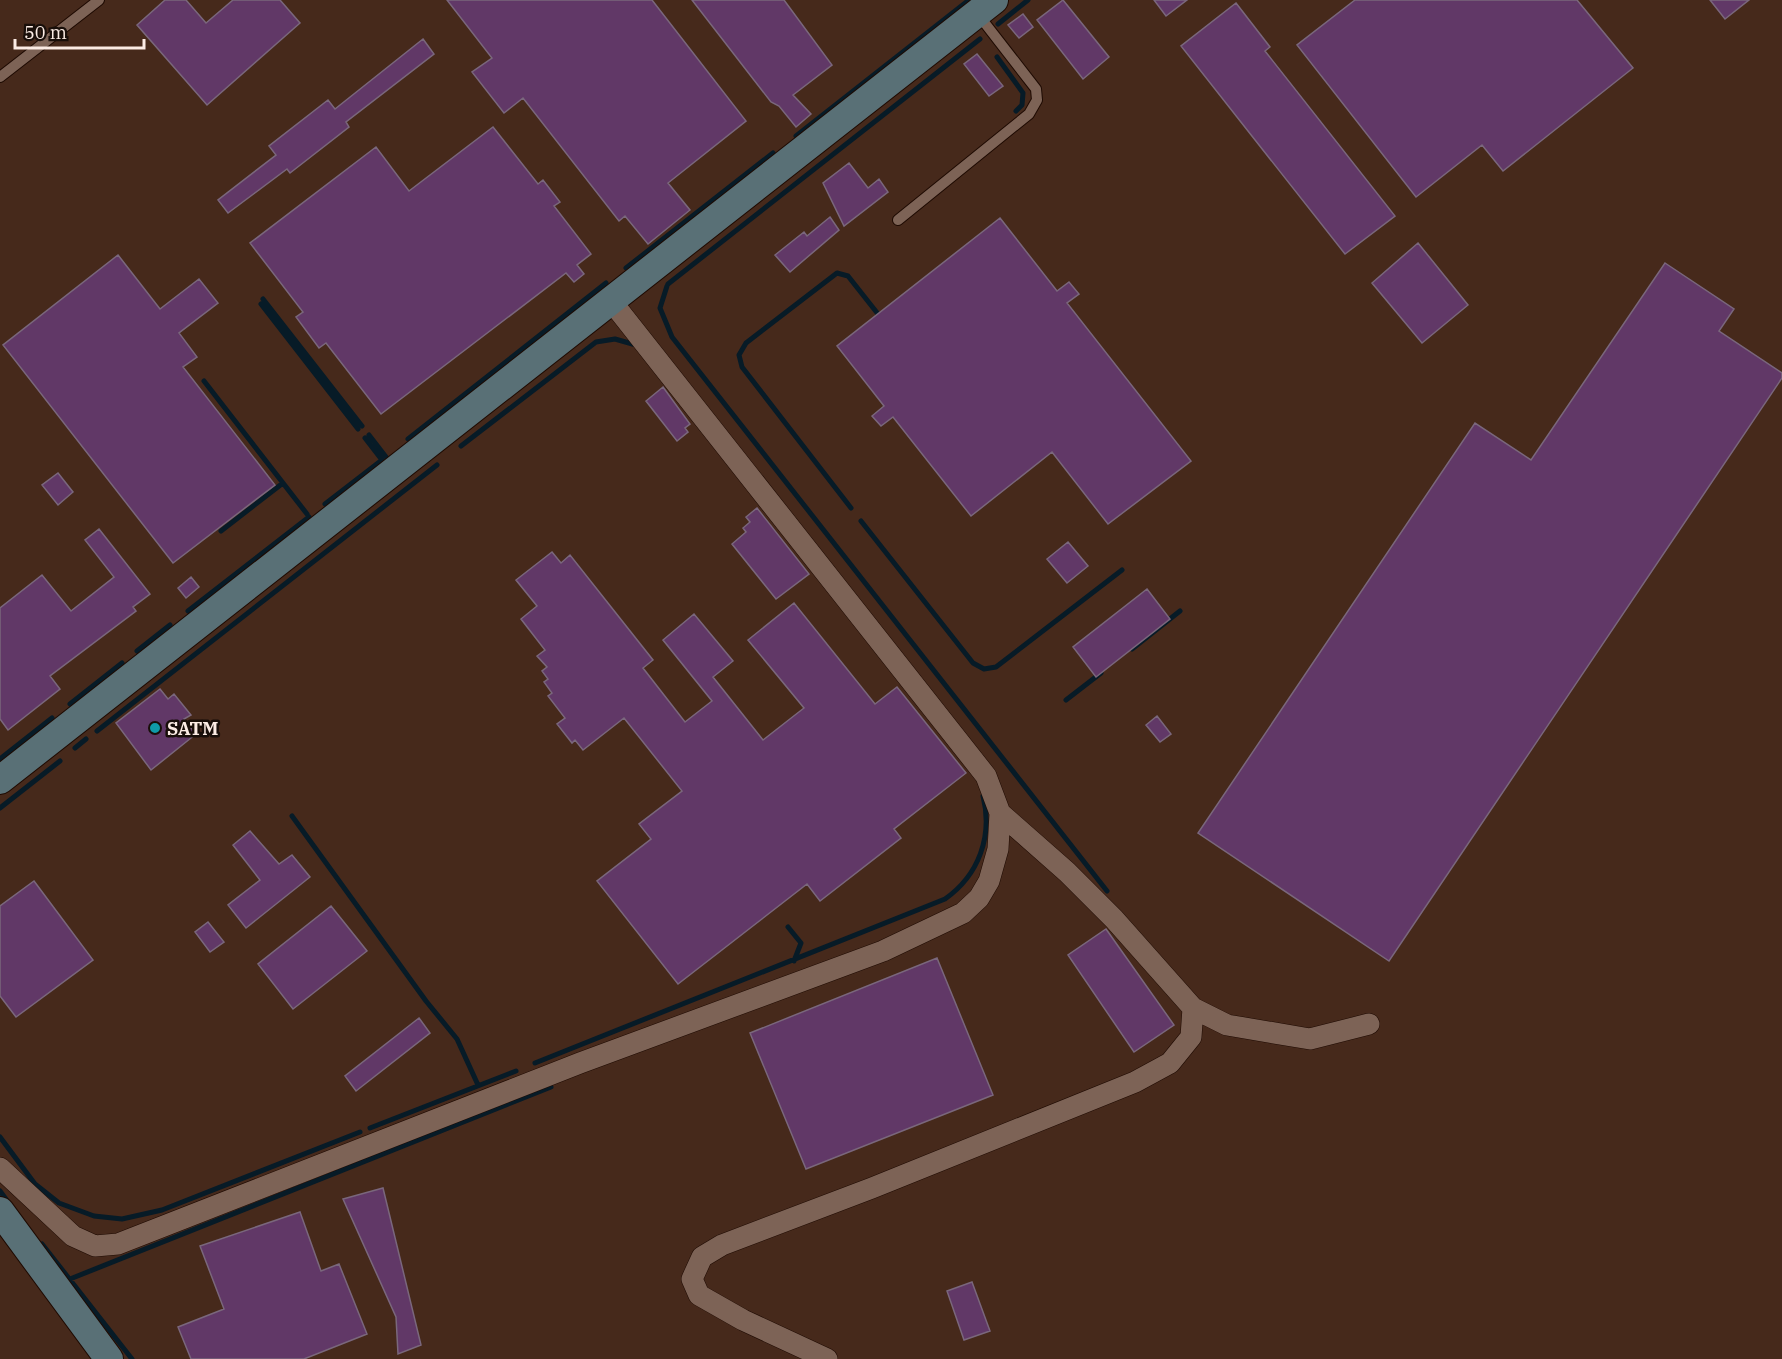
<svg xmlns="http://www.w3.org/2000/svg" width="1782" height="1359" viewBox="0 0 1782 1359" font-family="'IBM Plex Serif',serif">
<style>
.built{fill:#46291b}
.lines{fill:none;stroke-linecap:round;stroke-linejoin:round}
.stream{stroke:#071b27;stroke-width:5}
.building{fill:#613867;stroke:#7a677c;stroke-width:1.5}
.lane-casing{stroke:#1e0a02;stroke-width:12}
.street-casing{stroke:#1e0a02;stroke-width:22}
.secondary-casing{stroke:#1e0a02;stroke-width:30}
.lane{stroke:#7d6356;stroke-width:10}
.street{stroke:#7d6356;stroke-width:21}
.secondary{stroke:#597076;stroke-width:28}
.culture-dot{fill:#0f9aa8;stroke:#180e09;stroke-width:2}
.labels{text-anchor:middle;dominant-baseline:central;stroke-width:5;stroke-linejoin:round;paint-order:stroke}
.poi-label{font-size:18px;font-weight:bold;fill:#fbebe4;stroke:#180e09;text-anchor:start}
</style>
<rect width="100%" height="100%" fill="#382217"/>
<path class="built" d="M0 0H1782V1359H0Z"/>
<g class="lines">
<path class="stream" d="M998 24 1028 0
M997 57 1023 93 1022 105 1016 111
M796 136 969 0
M626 268 773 153
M668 284 980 39
M667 286 660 308 672 337 1107 891
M263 299 362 426
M261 304 358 429
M204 381 307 514
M369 435 386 457
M408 439 606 283
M461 446 596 342 615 339 636 345
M325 504 382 460 365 438
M851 508 742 367 739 355 746 343 837 273 848 276 878 314
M861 521 973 663 984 669 996 667 1122 570
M221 531 283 483
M188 611 309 517
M1132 649 1180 611
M137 651 170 625
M1066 700 1101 673
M70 704 122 663
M97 731 437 465
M75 748 86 739
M0 759 52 718
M0 808 60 761
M292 816 426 1001 457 1039 478 1085
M788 927 801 943 794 961
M535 1063 945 899C979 875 993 836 983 796
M370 1128 516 1071
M0 1137 35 1184 59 1203 94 1216 122 1219 162 1210 360 1132
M0 1191 8 1202
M42 1244 132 1359
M70 1279 551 1087"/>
</g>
<path class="building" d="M165 0H186L206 23 233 0H280L300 23 207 105 137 25Z
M447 0H652L746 121 668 183 690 210 648 244 625 216 619 221 523 98 504 113 472 72 492 58Z
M692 0H784L832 65 793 95 811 114 796 127 779 106 771 102Z
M1063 0 1109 57 1083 79 1037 20Z
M1154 0H1187L1166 16Z
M1355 0H1577L1633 68 1503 171 1482 145 1416 197 1297 45Z
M1710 0H1749L1725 19Z
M1236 3 1270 47 1265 51 1395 216 1345 254 1181 46Z
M1023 14 1033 27 1019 38 1008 25Z
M423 39 434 54 346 122 349 127 290 173 287 169 228 213 218 200 276 155 269 146 328 100 335 109Z
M977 54 1003 86 989 96 964 64Z
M493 127 538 184 543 180 560 202 554 206 591 254 577 265 584 274 574 282 566 273 381 414 326 343 319 348 296 317 303 312 250 243 376 147 409 191Z
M849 163 868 188 879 179 888 192 844 226 823 183Z
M830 217 839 230 790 272 775 255 804 232 807 236Z
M1000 218 1057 291 1069 282 1079 294 1067 303 1191 461 1108 524 1052 452 971 516 893 417 881 426 872 416 884 406 837 346Z
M1418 243 1468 305 1422 343 1372 283Z
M118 255 160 309 199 279 218 303 179 333 197 357 183 367 275 485 173 563 3 345Z
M1665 263 1734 309 1719 331 1782 373V378L1389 961 1198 833 1475 423 1531 460Z
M663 387 690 424 685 428 688 432 677 441 646 401Z
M58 473 73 492 58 505 42 485Z
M757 508 809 574 776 599 732 544 746 532 743 528 750 522 746 517Z
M99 529 150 594 133 607 136 611 50 676 60 689 8 730 0 719V608L42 575 71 611 114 577 85 540Z
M1068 542 1088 566 1067 583 1047 559Z
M552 552 561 563 570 555 653 660 643 668 685 722 712 701 663 640 694 614 733 661 713 677 763 740 804 708 748 640 794 603 875 704 897 687 966 773 894 829 901 838 820 901 807 884 678 984 597 881 651 839 639 824 682 791 624 718 583 750 575 740 572 743 557 724 565 718 548 696 552 693 544 682 548 679 542 671 547 667 537 656 545 650 521 619 537 606 516 580Z
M191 577 199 587 186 598 178 588Z
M1147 589 1170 619 1096 677 1073 647Z
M160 689 168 699 174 694 191 715 184 719 196 734 151 770 116 723Z
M1157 716 1171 734 1160 742 1146 725Z
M250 831 279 864 292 855 310 877 246 928 228 905 260 880 233 845Z
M34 881 93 960 16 1017 0 996V906Z
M331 906 367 951 293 1009 258 964Z
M208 922 224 942 210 952 195 932Z
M1106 929 1174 1025 1134 1052 1068 955Z
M937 958 993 1095 806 1169 750 1033Z
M419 1018 430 1033 356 1091 345 1076Z
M383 1188 421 1345 398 1354 396 1317 343 1199Z
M300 1212 321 1271 339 1264 367 1334 304 1359H191L178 1327 224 1309 200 1246Z
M972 1282 990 1331 964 1340 947 1291Z"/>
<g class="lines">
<defs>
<path id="lane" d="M0 77 99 0
M898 220 1029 114 1037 100 1036 89 977 13"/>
<path id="street" d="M1000 813 1067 872 1114 919 1193 1008 1227 1025 1310 1039 1369 1024
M0 1168 73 1236 95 1246 118 1244 580 1063 883 951 963 913 979 898 989 881 998 849 1000 813 986 776 612 302
M827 1359 743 1320 699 1295 692 1279 702 1257 722 1245 872 1188 1135 1082 1170 1063 1191 1037 1193 1008"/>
<path id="secondary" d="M0 780 994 0
M0 1211 109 1359"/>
</defs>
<use href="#lane" class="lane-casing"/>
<use href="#street" class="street-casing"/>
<use href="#secondary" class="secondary-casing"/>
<use href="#lane" class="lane"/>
<use href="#street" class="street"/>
<use href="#secondary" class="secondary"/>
</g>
<circle class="culture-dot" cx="155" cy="728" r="6"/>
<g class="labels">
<g class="poi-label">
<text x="167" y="728">SATM</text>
</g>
</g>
<path d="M15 39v9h129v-9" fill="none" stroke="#fbebe4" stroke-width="3"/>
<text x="24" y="39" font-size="18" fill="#fbebe4" stroke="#180e09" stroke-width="4.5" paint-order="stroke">50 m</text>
</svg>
